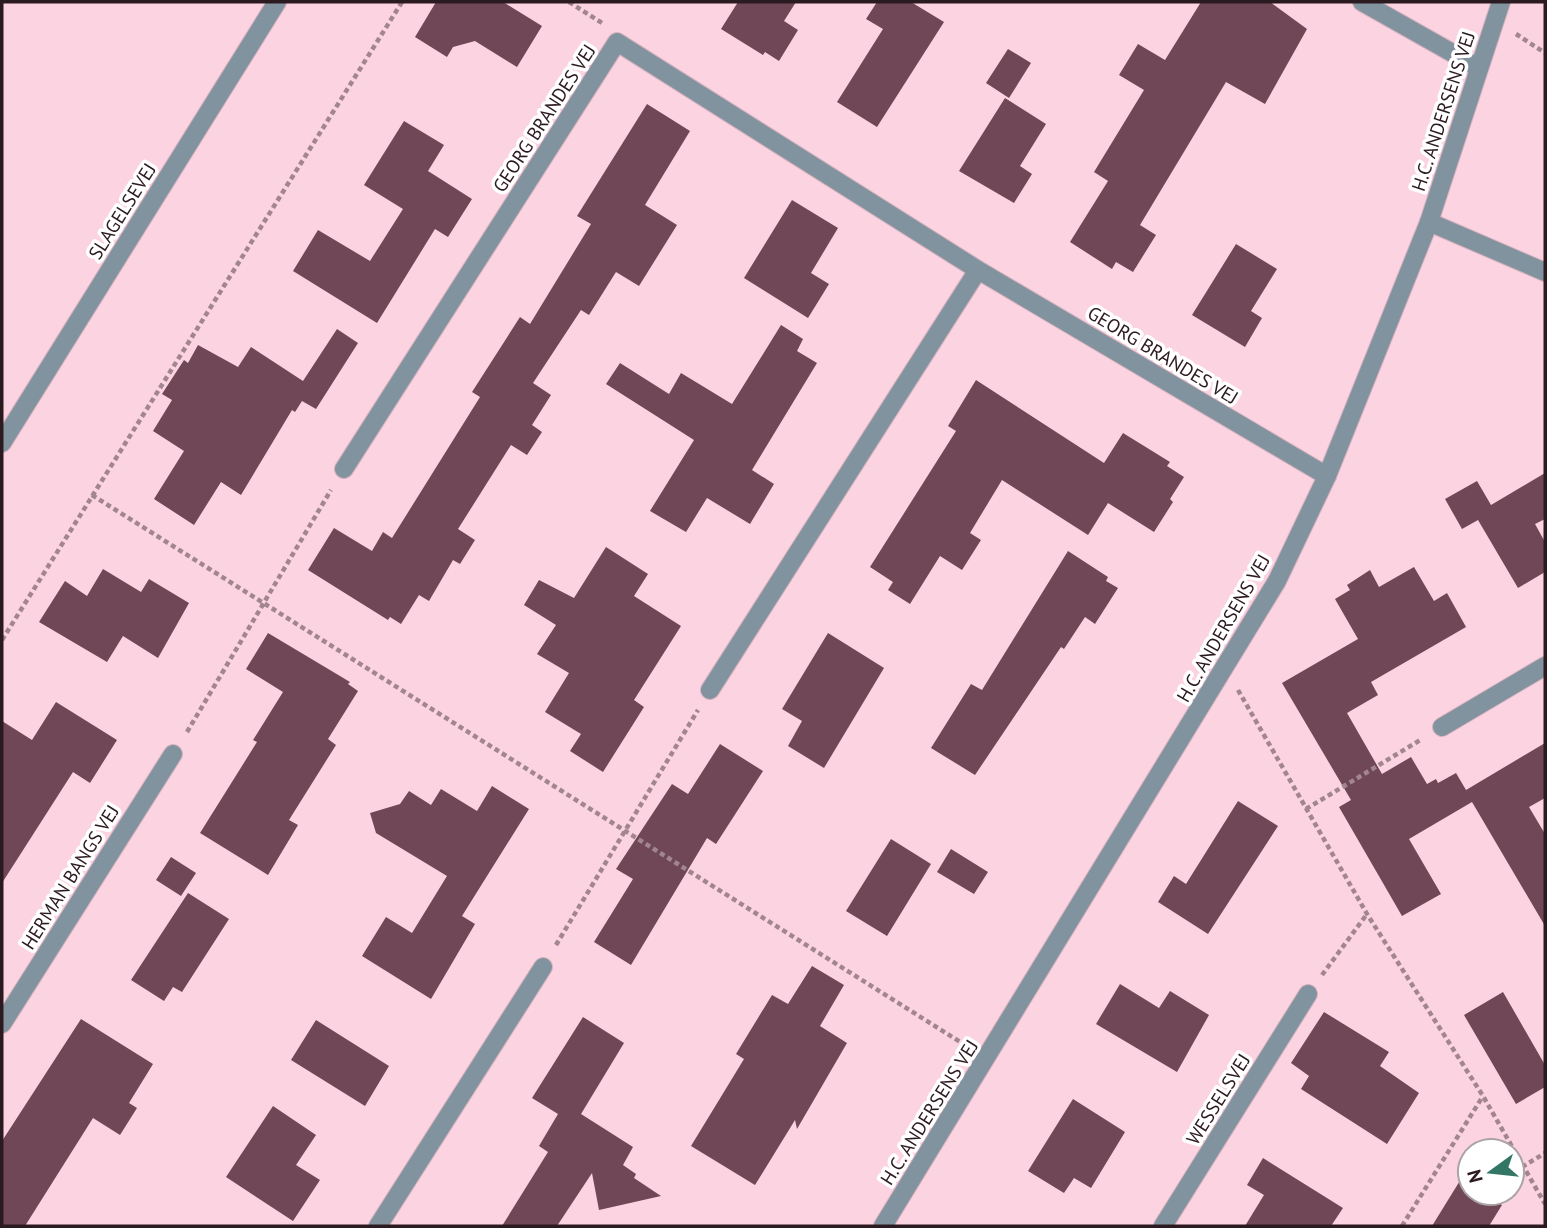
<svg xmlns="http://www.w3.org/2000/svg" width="1547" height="1228" viewBox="0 0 1547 1228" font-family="'PT Sans',sans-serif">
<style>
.building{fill:#6f4756}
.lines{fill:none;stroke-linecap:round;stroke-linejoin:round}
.minor-casing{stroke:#d6b2be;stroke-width:20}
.tertiary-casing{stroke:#d6b2be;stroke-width:20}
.path{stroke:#a38590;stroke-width:4.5;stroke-dasharray:5 3.5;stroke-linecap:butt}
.minor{stroke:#81939e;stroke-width:18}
.tertiary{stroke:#81939e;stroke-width:18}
.labels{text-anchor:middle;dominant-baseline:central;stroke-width:7;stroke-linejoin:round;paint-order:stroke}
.street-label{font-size:19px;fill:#2c1a21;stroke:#fff}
</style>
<rect width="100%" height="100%" fill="#fbd3e1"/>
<path class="building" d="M436 2H503L542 26 517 67 475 41 453 47 447 57 415 37Z
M738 2H796L784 21 798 30 779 61 765 52 763 55 721 29Z
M877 2H911L944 22 877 127 837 102 883 29 866 19Z
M1201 2H1270L1307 29 1265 104 1226 82 1140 225 1156 235 1133 272 1116 262 1112 269 1070 242 1108 181 1094 172 1144 90 1119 75 1138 44 1165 60Z
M1008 49 1031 63 1009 98 986 83Z
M1005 98 1046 124 1020 166 1032 174 1014 203 959 171Z
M647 104 690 131 645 205 677 225 639 286 616 272 589 315 581 310 533 383 551 395 532 425 542 432 527 455 511 445 458 529 475 540 460 564 453 560 429 601 419 595 401 624 390 617 388 620 308 570 334 528 372 551 383 532 392 538 480 397 472 392 520 317 530 324 591 224 577 216Z
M404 121 444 145 428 171 472 199 448 237 435 229 377 323 293 271 318 230 370 261 403 209 364 185Z
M792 200 838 228 811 273 829 284 808 318 744 278Z
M1236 244 1277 269 1251 311 1262 318 1245 347 1192 315Z
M781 325 803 339 797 351 817 363 752 470 774 484 750 524 707 498 686 532 650 511 694 440 606 384 620 363 669 394 681 373 732 404Z
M337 329 358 343 316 409 302 401 295 412 292 410 241 495 221 482 194 525 154 499 184 451 153 431 172 400 162 394 184 360 188 363 198 345 238 367 251 347 303 381Z
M976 380 1104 463 1123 433 1170 462 1167 466 1184 477 1170 499 1173 502 1154 532 1108 503 1088 535 1002 480 970 533 981 540 962 570 940 556 910 604 888 590 893 582 870 567 956 431 948 426Z
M1545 473V519L1535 524 1545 542V572L1518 588 1478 520 1462 529 1445 499 1477 481 1491 505Z
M606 547 648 574 634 596 681 626 634 700 644 707 603 772 570 751 581 734 545 712 569 673 537 654 556 625 524 605 539 580 574 598Z
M1068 551 1108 577 1106 581 1118 588 1095 624 1085 617 1064 649 1061 647 975 775 931 748 971 684 982 690Z
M1414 567 1434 601 1447 593 1466 627 1371 682 1378 695 1347 713 1382 774 1411 757 1427 784 1436 779 1438 783 1456 773 1466 790 1545 743V798L1529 807 1545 834V926L1472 802 1409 839 1441 894 1402 916 1339 807 1351 800 1282 683 1358 639 1335 599 1350 590 1347 585 1370 570 1379 587Z
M103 569 141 592 149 579 189 603 158 658 123 636 107 662 39 622 65 581 87 596Z
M268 633 350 682 348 684 358 691 328 739 336 745 289 820 298 825 268 875 200 833 257 742 253 740 283 692 246 669Z
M828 633 884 668 824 768 788 746 802 721 782 709Z
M56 702 117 740 90 783 73 772 2 883V721L32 740Z
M720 744 763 771 716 844 707 838 631 965 594 942 633 879 616 869 672 784 688 794Z
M492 786 529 809 462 916 475 924 431 999 362 956 386 917 412 933 447 876 376 833 370 813 400 804 409 791 431 805 441 789 477 811Z
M1238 801 1278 826 1208 934 1158 902 1174 876 1186 884Z
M891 839 931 864 887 936 846 911Z
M951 849 988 872 974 894 937 872Z
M171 857 196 873 181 896 156 880Z
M188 893 229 919 182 992 173 987 164 1001 131 980Z
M812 966 844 985 820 1026 847 1043 797 1129 795 1120 755 1185 691 1146 744 1059 736 1054 772 995 788 1004Z
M1120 984 1159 1008 1170 991 1209 1015 1177 1072 1096 1024Z
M1503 992 1545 1065V1087L1516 1104 1464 1015Z
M1324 1012 1389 1052 1380 1066 1419 1093 1387 1144 1301 1089 1309 1076 1291 1063Z
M583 1017 624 1043 581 1114 633 1147 623 1165 636 1174 634 1178 661 1196 599 1210 592 1173 557 1226H502L548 1152 539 1146 558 1114 532 1098Z
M81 1019 153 1064 129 1103 137 1108 120 1135 93 1118 25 1226H2V1141Z
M316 1020 389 1066 365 1106 291 1060Z
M1073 1099 1125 1132 1091 1188 1074 1178 1064 1193 1028 1171Z
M273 1106 316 1135 296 1165 320 1180 293 1221 226 1177Z
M1263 1158 1343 1208 1331 1226H1245L1264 1195 1247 1185Z
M1461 1179 1470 1184V1193H1484L1502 1205 1489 1226H1432Z"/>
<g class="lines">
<defs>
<path id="minor" d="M1362 2 1479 68
M1429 222 1545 272
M344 469 617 42 978 270 1327 476
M710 690 978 270
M1442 727 1545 666
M2 1024 173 754
M378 1226 543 967
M1163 1226 1308 994"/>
<path id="tertiary" d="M2 443 277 2
M883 1226 1277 581 1327 476 1429 222 1501 2"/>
</defs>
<use href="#minor" class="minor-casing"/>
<use href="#tertiary" class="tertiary-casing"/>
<path class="path" d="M569 2 602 23
M1516 34 1545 53
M92 495 965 1045
M2 640 402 2
M1238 690 1367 914 1483 1096 1545 1204
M187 732 331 490
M1306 809 1422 739
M556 945 698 710
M1322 975 1367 914
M1522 1167 1545 1153
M1402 1226 1483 1096"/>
<use href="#minor" class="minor"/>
<use href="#tertiary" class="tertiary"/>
</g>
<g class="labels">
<g class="street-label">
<text transform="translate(1443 111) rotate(-72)">H.C. ANDERSENS VEJ</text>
<text transform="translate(544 118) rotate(-57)">GEORG BRANDES VEJ</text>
<text transform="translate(122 211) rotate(-58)">SLAGELSEVEJ</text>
<text transform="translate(1163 355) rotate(31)">GEORG BRANDES VEJ</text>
<text transform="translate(1223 628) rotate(-60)">H.C. ANDERSENS VEJ</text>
<text transform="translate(70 877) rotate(-58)">HERMAN BANGS VEJ</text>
<text transform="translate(1218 1099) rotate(-58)">WESSELSVEJ</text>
<text transform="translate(929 1112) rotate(-58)">H.C. ANDERSENS VEJ</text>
</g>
</g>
<rect width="1547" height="1228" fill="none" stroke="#2c1a21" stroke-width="7"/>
<g transform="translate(1491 1172) rotate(255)"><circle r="33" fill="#ffffff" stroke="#aba3a6" stroke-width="2"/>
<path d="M0-5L12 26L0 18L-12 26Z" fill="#347666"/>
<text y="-10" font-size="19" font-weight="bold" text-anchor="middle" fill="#2c1a21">N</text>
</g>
</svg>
